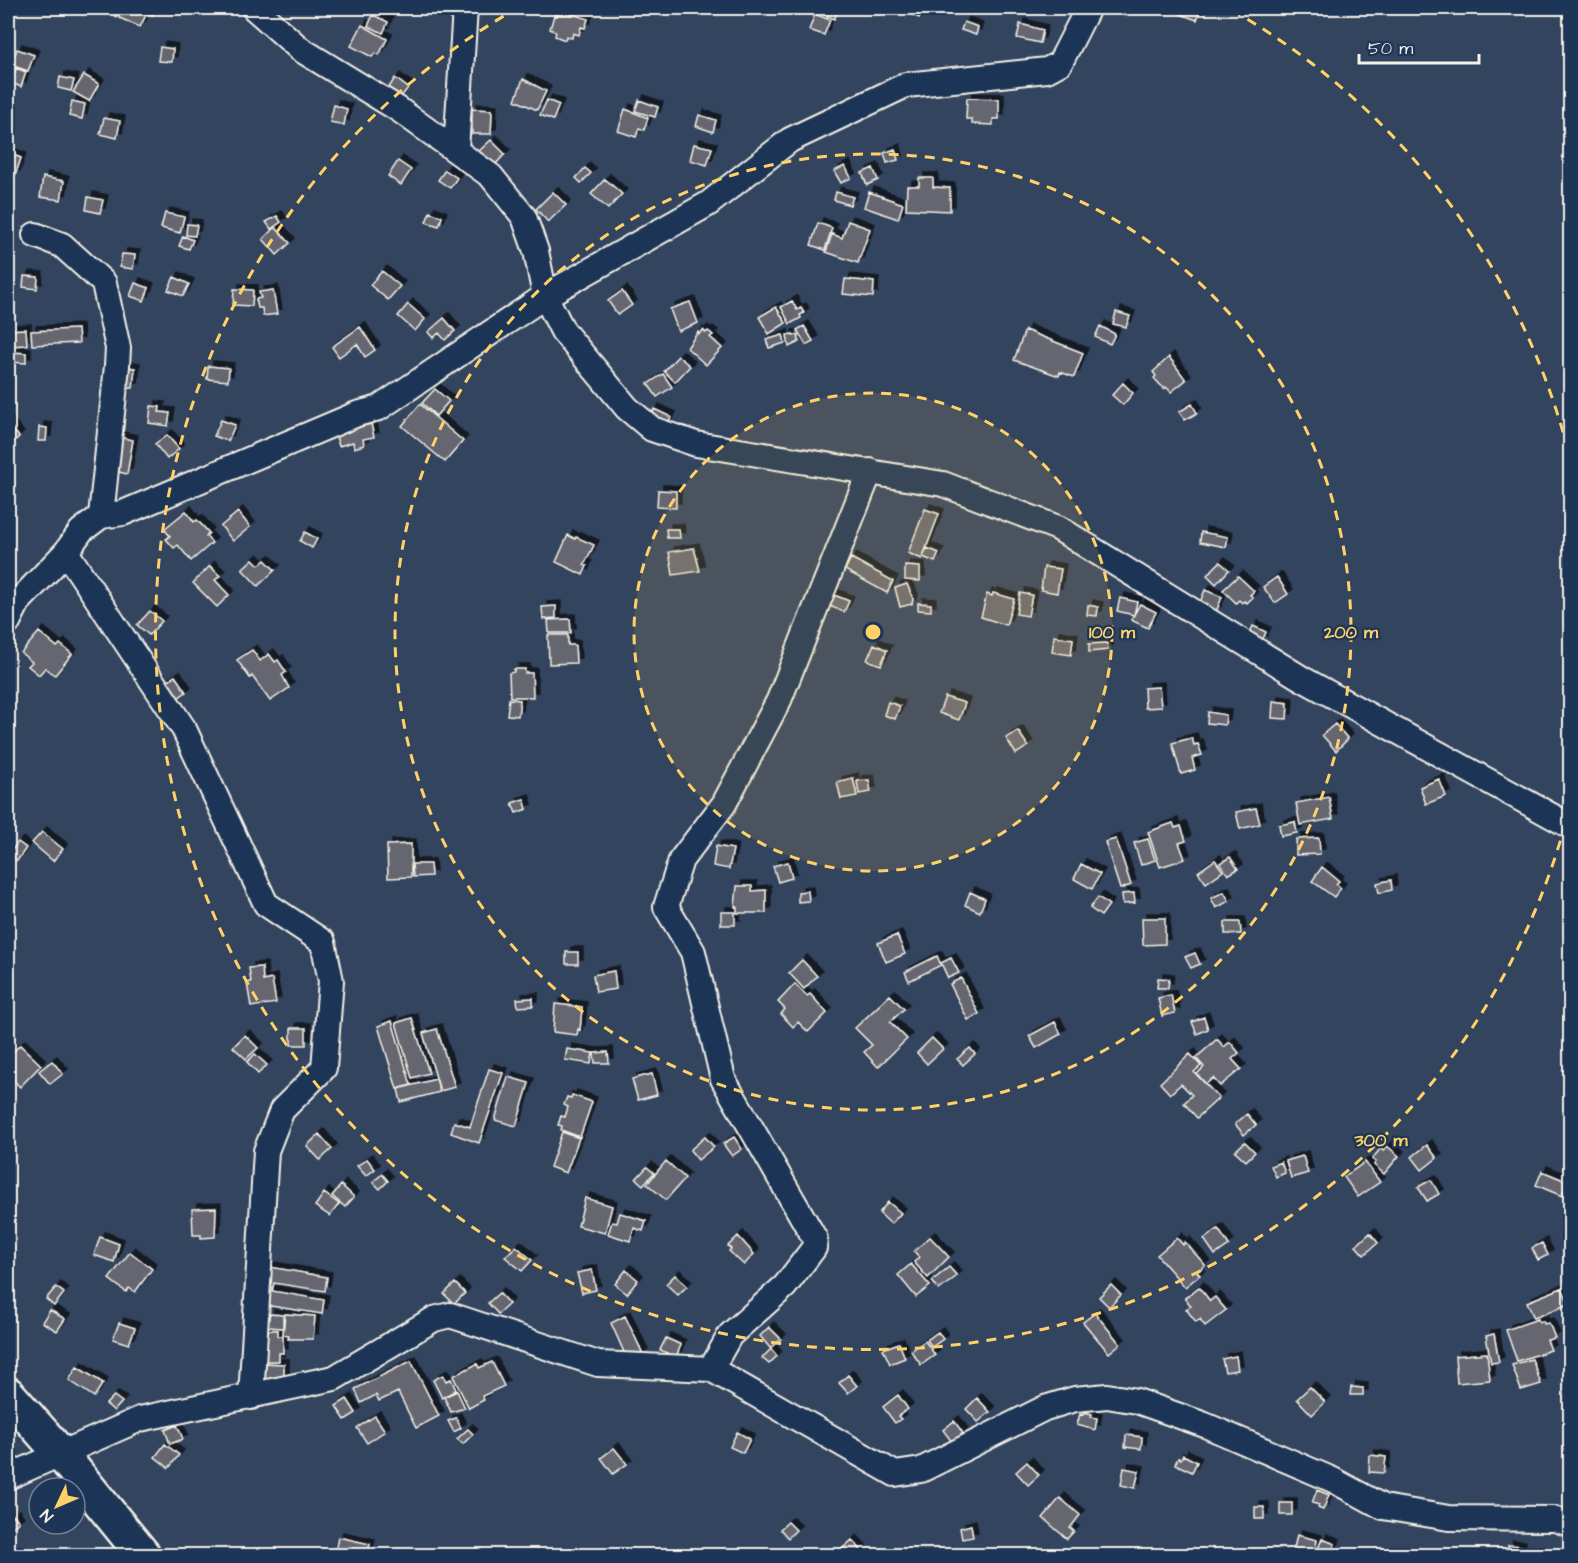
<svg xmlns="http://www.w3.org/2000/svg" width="1578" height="1563" viewBox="0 0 1578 1563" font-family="'Architects Daughter',sans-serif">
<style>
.building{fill:#666670;stroke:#f4f1e8;stroke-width:1.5;filter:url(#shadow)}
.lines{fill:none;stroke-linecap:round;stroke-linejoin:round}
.minor-casing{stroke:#f4f1e8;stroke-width:28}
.highway-casing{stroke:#f4f1e8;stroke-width:38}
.minor{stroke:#1d3557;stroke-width:24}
.highway{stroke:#1d3557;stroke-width:33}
.ring{fill:none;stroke:#ffd166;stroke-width:3;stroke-dasharray:10 8}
.centre{fill:#ffd166;stroke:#1d3557;stroke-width:3}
.ring-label{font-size:18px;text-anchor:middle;font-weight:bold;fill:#ffd166;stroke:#1d3557;stroke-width:4.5;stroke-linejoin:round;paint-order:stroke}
</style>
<defs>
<filter id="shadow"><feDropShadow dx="5" dy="-5" stdDeviation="0" flood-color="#0009"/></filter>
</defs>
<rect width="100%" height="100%" fill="#33445e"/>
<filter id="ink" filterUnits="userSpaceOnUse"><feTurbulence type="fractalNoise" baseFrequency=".0167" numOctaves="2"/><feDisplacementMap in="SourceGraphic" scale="12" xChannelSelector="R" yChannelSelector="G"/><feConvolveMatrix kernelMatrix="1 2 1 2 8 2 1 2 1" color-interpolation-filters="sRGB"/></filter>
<g filter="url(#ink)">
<path class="building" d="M118 8H156L153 15 147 13 140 27 115 16Z
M826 8 837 13 834 19 823 14Z
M911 8 923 9 919 18 909 13Z
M1182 8H1201L1197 20 1180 14Z
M559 10 588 19 585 28 581 27 579 35 573 33 572 38 566 36 565 40 555 36 556 32 550 29 554 15 557 16Z
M815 14 830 20 824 35 809 30Z
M373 15 388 22 383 33 368 26Z
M964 22 978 27 976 35 961 30Z
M1020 24 1043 30 1040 43 1017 38Z
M362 25 387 39 379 55 375 53 372 57 351 46Z
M160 47 173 49 172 62 158 61Z
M17 49 34 55 28 71 11 65Z
M16 68 26 72 21 87 12 83Z
M84 75 99 84 89 101 73 92Z
M60 77 74 80 71 91 58 88Z
M395 78 408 88 400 98 388 89Z
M523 79 546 91 537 110 515 100Z
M967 98 999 99V119H993V125L972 124V119H966Z
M547 100 559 105 553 120 540 115Z
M639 100 658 107 655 117 635 111Z
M72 101 85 104 82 119 69 116Z
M334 105 347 109 344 125 330 122Z
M472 109 492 110 491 134H472Z
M625 109 648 118 644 130 639 128 636 137 618 131Z
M699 115 716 120 713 132 696 126Z
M104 118 120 121 117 138 100 134Z
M491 140 505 154 493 167 478 152Z
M694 144 712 148 707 165 690 160Z
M895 149 898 160 887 163 884 153Z
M8 153 21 158 15 176 8 173Z
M398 161 411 170 401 185 388 176Z
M845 166 851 178 841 183 834 171Z
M585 168 591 173 581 183 576 178Z
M873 168 878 180 867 185 862 173Z
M445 170 457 178 450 188 438 180Z
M43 177 64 181 61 200 40 197Z
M919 178H933V187L950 188V211L906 209 907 186H919Z
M605 179 622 194 608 209 591 194Z
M553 192 566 205 548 222 536 209Z
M836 192 853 197 850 205 834 200Z
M869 192 903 204 898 219 864 207Z
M88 197 103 200 100 213 86 210Z
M430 212 442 217 439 226 426 222Z
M165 213 184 217 180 233 161 228Z
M277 216 281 222 271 229 266 222Z
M848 221 870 229 858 263 826 252 832 234 842 238Z
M818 223 832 228 825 250 811 245Z
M187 224 197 225 195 236 186 235Z
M275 227 290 243 277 255 263 239Z
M183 236 193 240 189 249 179 246Z
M122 254 135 255 133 269 120 267Z
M382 271 400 286 388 300 370 285Z
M24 276 38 277 37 289 23 287Z
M174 277 189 284 183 296 168 290Z
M845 279 874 282 873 297 843 294Z
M135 283 149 288 144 301 130 296Z
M234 289 253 290 252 306 233 305Z
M273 290 277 314 263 316 262 308H258L256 299 261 298 259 292Z
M622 291 632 305 618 315 608 301Z
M792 301 797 310 801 308 804 313 800 315 801 318 790 324 781 307Z
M690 302 698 323 678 331 670 309Z
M408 304 425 319 415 331 398 316Z
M776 307 786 323 769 334 759 317Z
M1116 312 1130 316 1126 327 1113 324Z
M444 318 455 331 445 340 439 333 433 338 428 332Z
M804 326 813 341 806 345 797 330Z
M1100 326 1115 334 1110 344 1095 337Z
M360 327 375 350 365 357 357 344 339 357 332 347Z
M26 329 27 345 8 346V330Z
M78 329 79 343 32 345 31 331Z
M703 330 706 333 708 331 713 335 710 337 722 348 706 365 687 348 698 332 699 334Z
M1025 330 1083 353 1074 377 1060 372 1059 376 1014 360Z
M793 334V336L798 335 799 342 789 347 787 335Z
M783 335 785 343 769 348 766 340Z
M8 352 26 353V363L8 362Z
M678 356 690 366 675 382 664 371Z
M1169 357 1186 380 1171 392 1166 387 1164 389 1154 378 1156 376 1153 372Z
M208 366 229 368 228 381 207 379Z
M125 367 135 368 133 388H124Z
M663 374 672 387 657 397 648 384Z
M1123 383 1133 393 1123 405 1112 395Z
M435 389 449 401 436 416 422 403Z
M420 404 463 441 445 462 402 426Z
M1192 404 1197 413 1185 420 1179 412Z
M151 406 160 407 159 412 170 413 168 426 149 423Z
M654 409 671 417 667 425 651 417Z
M221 420 235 425 228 441 214 436Z
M8 423 19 437 8 447Z
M371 424 374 437 363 439 364 445 354 448 353 442 339 446 335 433Z
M39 427 47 428 46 441H38Z
M167 435 179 449 167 459 155 444Z
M118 437 133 440 127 474 115 471Z
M658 490 676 491V508L657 507Z
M925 509 939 514 922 559 908 553Z
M186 511 194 522 197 520 209 533 206 536 212 543 191 561 178 545 174 548 166 539 170 536 164 529Z
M238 512 250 527 233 541 221 526Z
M666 529H679L680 538H667Z
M305 532 317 539 312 548 300 541Z
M1201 532 1228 537 1226 547 1200 542Z
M568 535 575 539 576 537 594 545 584 565 587 566 583 575 556 562Z
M694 548 700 571 673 575 669 552Z
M927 548 939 553 935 562 923 557Z
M851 558 893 581 887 593 845 570Z
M253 559 259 565 265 560 275 570 258 586 242 569Z
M1220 562 1229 570 1216 584 1207 575Z
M210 566 220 576 215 580 229 595 217 607 193 583Z
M905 566 920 567V581L905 580Z
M1044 567 1061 569 1057 593 1041 590Z
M1238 576 1254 591 1250 595 1253 597 1247 603 1244 601 1242 603 1239 600 1236 603 1223 590Z
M1277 577 1288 594 1275 603 1263 587Z
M907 584 913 599 912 604 900 607 895 588Z
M1205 590 1222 597 1216 612 1199 605Z
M829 593 849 601 844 612 825 604Z
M993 593 1014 599 1006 625 981 617 987 594 992 596Z
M1020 593 1032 595 1028 616 1016 614Z
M1120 598 1137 602 1134 615 1117 611Z
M918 603 931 604V611L918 610Z
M1140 604 1156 612 1148 628 1131 620Z
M1088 605 1098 607 1097 616 1087 615Z
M556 606V618L543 619 542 607Z
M150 611 162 621 149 635 137 625Z
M570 619 571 633H549L548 620Z
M1253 626 1266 632 1262 641 1249 635Z
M39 632 57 647 60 644 72 654 55 675 45 668 39 675 28 666 32 662 21 653Z
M548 635H568V645H575L576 663 549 664Z
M1054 636 1073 639 1071 655 1052 652Z
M1107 643 1108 650 1089 652V644Z
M874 644 887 650 881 665 867 660Z
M252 650 260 661 269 654 275 662 278 660 286 672 282 675 289 688 270 701 252 676 250 678 237 660Z
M514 669H525V673H532L533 697H510L509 673 514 672Z
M175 676 186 692 175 700 163 684Z
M1159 687 1161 707 1145 708 1144 688Z
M945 697 965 703 959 720 939 713Z
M509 699 520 700 518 716 507 715Z
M1273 701 1288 703 1287 719 1272 718Z
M888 702 900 706 895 719 884 715Z
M1208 712 1226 715 1225 725 1207 723Z
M1335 724 1348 739 1336 751 1322 735Z
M1018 731 1028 746 1016 754 1006 738Z
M1192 738 1194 745 1198 744 1202 755 1192 758 1195 770 1181 774 1172 743Z
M853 778 857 796 841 799 837 782Z
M1439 779 1446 796 1426 804 1420 787Z
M869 780 871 792 859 794 857 781Z
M1329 797 1333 819 1300 825 1296 803Z
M524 799 527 809 516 813 512 803Z
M1256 808 1260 824 1240 829 1236 812Z
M1295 822 1297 833 1281 836 1279 825Z
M1173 823 1175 828 1181 826 1186 841 1179 843 1185 859 1160 867 1148 832Z
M42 832 63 849 53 861 32 843Z
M1319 838 1320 854 1296 855V839Z
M1116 839 1131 885 1120 889 1105 842Z
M1148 839 1155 860 1141 865 1134 843Z
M18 842 26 848 17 861 9 854Z
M411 844V877L388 878 387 845Z
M716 846 733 849 729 869 713 866Z
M1230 857 1238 869 1228 875 1220 863Z
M1215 860 1223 871 1206 883 1198 872Z
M788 862 792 878 778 882 773 866Z
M412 864H430L431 876 413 877Z
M1081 864 1100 874 1092 889 1074 879Z
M1322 867 1339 881 1336 884 1341 888 1334 897 1312 881Z
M1391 880 1392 890 1379 893 1377 883Z
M737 886H752V891L766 890V913H737V907H735Z
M808 891 809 901 798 902V892Z
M970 892 985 899 980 912 965 905Z
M1224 892 1229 901 1216 908 1211 898Z
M1134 893 1135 903 1123 904 1122 894Z
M1098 897 1109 905 1101 916 1090 908Z
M721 912H735V925H721Z
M1142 918H1165V944L1143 945Z
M1225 922H1240L1241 934H1225Z
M897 935 905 954 886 962 878 943Z
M566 952H578V964H566Z
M1195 953 1200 964 1191 968 1185 957Z
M937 956 941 965 909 981 905 972Z
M951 958 959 973 948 978 941 963Z
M802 960 817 976 804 989 789 973Z
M262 967 263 981 272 979 276 1003 251 1007 247 983 251 982 249 968Z
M614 971 616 989 596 992 593 975Z
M961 978 979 1014 968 1020 950 984Z
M1158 978 1169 979 1168 988H1157Z
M795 984 807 996 810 994 827 1013 808 1032 798 1022 793 1027 781 1014 785 1009 778 1002Z
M890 995 904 1009 890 1022 907 1039 878 1067 864 1052 872 1045 855 1028Z
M1171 995 1175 1013 1162 1016 1158 998Z
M533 998V1006L518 1007 517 999Z
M555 1004 582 1007 580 1030 578 1029 577 1035 553 1032Z
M1204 1017 1208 1029 1197 1034 1192 1022Z
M412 1018 429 1073 412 1078 396 1023Z
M392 1021 411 1085 397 1089 378 1026Z
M1055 1022 1061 1034 1036 1048 1029 1036Z
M291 1028H306V1045H291Z
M437 1029 455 1087 440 1091 423 1033Z
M245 1035 258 1048 246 1059 233 1047Z
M932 1038 943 1049 927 1064 917 1053Z
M1217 1039 1224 1047 1230 1042 1239 1053 1232 1059 1241 1069 1220 1086 1213 1078 1206 1084 1197 1074 1204 1067 1196 1058Z
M8 1045 14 1051 20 1045 41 1065 20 1087 8 1075Z
M970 1048 975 1054 963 1065 957 1059Z
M567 1049 593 1053 591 1064 565 1060Z
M608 1052 609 1063H595L594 1053Z
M255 1054 267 1065 258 1074 247 1062Z
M1190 1054 1201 1066 1194 1072 1219 1098 1197 1118 1184 1103 1192 1095 1181 1084 1170 1094 1160 1083Z
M52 1061 63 1074 50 1084 39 1071Z
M489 1069 503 1073 479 1143 451 1133 454 1122 470 1127Z
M652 1074 657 1095 638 1100 632 1079Z
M508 1077 529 1083 516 1126 495 1120Z
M436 1079 440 1092 401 1102 398 1089Z
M572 1095 592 1102 580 1137 561 1130 562 1126 558 1125 561 1116 565 1117 568 1107 564 1105 567 1097 571 1098Z
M1247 1114 1256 1125 1244 1135 1235 1124Z
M562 1132 579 1138 566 1173 550 1167Z
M319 1134 332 1149 320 1160 307 1146Z
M705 1137 714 1147 698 1160 690 1150Z
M734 1137 742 1149 732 1156 723 1144Z
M1245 1142 1255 1152 1246 1161 1235 1151Z
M1427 1145 1437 1158 1422 1170 1412 1157Z
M1387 1146 1399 1156 1384 1174 1374 1165 1376 1162 1372 1159 1381 1148 1383 1151Z
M1303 1156 1308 1173 1291 1178 1286 1161Z
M367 1159 375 1169 366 1176 357 1166Z
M666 1161 685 1178 666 1200 647 1184Z
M1281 1162 1285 1173 1276 1177 1271 1166Z
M1365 1162 1380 1182 1358 1197 1344 1177Z
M647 1167 654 1173 643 1185 636 1179Z
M1542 1171 1568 1182 1562 1196 1536 1185Z
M382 1174 388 1181 380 1189 373 1182Z
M1431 1180 1439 1194 1427 1201 1418 1187Z
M341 1185 354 1197 345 1207 332 1196Z
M324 1193 339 1204 330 1216 315 1206Z
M585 1198 612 1206 605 1233 578 1226Z
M888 1202 901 1213 891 1224 879 1213Z
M216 1208 215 1237 201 1238V1235H193L192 1209Z
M620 1213 646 1221 643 1231 634 1228 630 1241 608 1234 612 1222 617 1223Z
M1218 1229 1229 1245 1215 1255 1204 1239Z
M1370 1233 1378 1243 1364 1255 1356 1246Z
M738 1236 754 1254 744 1265 729 1251 731 1249 728 1246Z
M100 1237 119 1244 114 1262 94 1255Z
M930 1237 949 1257 928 1278 914 1262 919 1257 914 1251Z
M1177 1238 1183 1245 1185 1242 1205 1265 1197 1272 1200 1275 1185 1287 1157 1255Z
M1542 1243 1548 1255 1538 1260 1532 1248Z
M516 1246 532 1260 522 1271 505 1257Z
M130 1252 152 1269 135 1292 129 1288 126 1292 109 1279Z
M911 1264 930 1286 916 1297 898 1275Z
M264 1266 327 1277 325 1291 274 1283 272 1291 324 1300 322 1314 258 1304Z
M949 1267 957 1276 939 1290 932 1281Z
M592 1270 596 1290 582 1293 577 1273Z
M626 1270 638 1280 627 1294 615 1284Z
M675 1275 687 1286 678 1295 666 1284Z
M455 1283 465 1293 454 1304 444 1294Z
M1111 1285 1121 1295 1109 1307 1099 1297Z
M56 1287 64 1293 54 1306 46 1299Z
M1199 1287 1210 1301 1215 1297 1226 1310 1205 1326 1200 1319 1196 1322 1186 1309 1191 1306 1185 1298Z
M1562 1288 1569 1304 1534 1318 1527 1302Z
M499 1293 509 1304 498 1314 488 1303Z
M50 1310 65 1319 57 1331 42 1322Z
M1095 1313 1120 1344 1109 1353 1083 1322Z
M269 1314 283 1315V1328L268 1327Z
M285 1314 315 1316 313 1339H288L289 1336 283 1335Z
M625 1316 643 1354 628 1361 611 1323Z
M1538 1319 1539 1322 1543 1321 1544 1324 1549 1323 1555 1338 1547 1340 1551 1350 1517 1361 1506 1330Z
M119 1323 135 1328 129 1344 113 1339Z
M769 1327 781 1339 770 1348 760 1336Z
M258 1330H278V1336H283V1353H279V1361H258Z
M938 1332 943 1339 932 1347 927 1340Z
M1494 1334 1499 1362 1491 1363 1486 1336Z
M666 1338 681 1345 676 1357 660 1350Z
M925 1341 935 1355 921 1365 911 1351Z
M899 1343 905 1358 890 1364 883 1349Z
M771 1349 777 1356 769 1364 762 1358Z
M1487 1353 1490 1380 1457 1383 1455 1356Z
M1236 1356 1238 1370 1225 1372 1222 1359Z
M1532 1359 1541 1384 1521 1390 1512 1365Z
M411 1361 439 1416 416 1428 398 1392 379 1401 376 1395 361 1403 355 1389Z
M492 1362 504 1386 482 1396 484 1400 469 1408 453 1376 477 1364 479 1368Z
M261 1363 284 1364V1386L260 1385Z
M77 1367 103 1383 94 1397 69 1380Z
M443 1375 446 1381 451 1379 456 1390 442 1398 433 1380Z
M848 1375 857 1386 848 1393 839 1383Z
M1310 1387 1325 1402 1312 1415 1297 1399Z
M1351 1387 1363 1388V1395H1350Z
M457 1391 465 1408 451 1412 444 1397Z
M898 1395 908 1409 898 1416 901 1419 895 1423 883 1407Z
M114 1396 122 1402 114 1411 106 1404Z
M977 1398 990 1412 978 1422 966 1409Z
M347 1399 356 1413 345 1420 336 1406Z
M1084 1412 1092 1414 1091 1417 1097 1418 1095 1430 1077 1425 1080 1414 1083 1415Z
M375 1416 385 1431 367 1443 357 1428Z
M456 1418 461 1428 454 1432 448 1421Z
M954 1421 963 1433 952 1442 943 1430Z
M177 1425 183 1439 170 1444 165 1430Z
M468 1429 473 1434 463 1444 457 1439Z
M737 1432 750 1439 743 1453 730 1447Z
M1126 1435 1142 1437 1141 1449 1125 1447Z
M165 1444 179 1455 169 1468 155 1457Z
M614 1448 627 1464 613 1474 601 1458Z
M1183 1455 1197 1462 1192 1472 1175 1464 1178 1458 1181 1459Z
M1370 1455 1386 1457 1384 1473 1369 1472Z
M1027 1462 1039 1475 1028 1485 1016 1472Z
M1124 1468 1139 1471 1135 1488 1121 1485Z
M1317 1490 1329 1495 1323 1510 1318 1508 1319 1505 1312 1503Z
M1060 1498 1080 1515 1070 1528 1074 1531 1067 1539 1043 1518Z
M1280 1503H1292V1515H1280Z
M1255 1507H1264V1519H1255Z
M8 1512 12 1517 14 1515 19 1522 10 1529 8 1526Z
M788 1522 796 1530 788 1538 780 1529Z
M971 1525 973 1537 962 1539 960 1528Z
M1297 1535 1317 1540 1314 1556 1293 1553Z
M338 1537 370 1544 367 1556H338L339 1553H335Z
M1322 1539 1335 1544 1331 1555 1317 1551Z
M852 1540 861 1550 854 1556H834Z
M1508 1545 1521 1546 1520 1556 1507 1555Z"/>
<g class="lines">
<defs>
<path id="minor" d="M254 8 300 49 398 109 491 176 524 217 536 251 545 296 563 331 627 408 652 429 696 444 943 484 1058 528 1301 678 1570 826
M456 150 465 8
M35 235 62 245 104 283 118 348 117 366 101 516
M66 552 184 729 266 904 323 942 331 981 324 1068 282 1110 266 1151 251 1397
M8 622 18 602 66 552 81 531 101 516 123 513 357 414 379 408 545 296 708 204 790 140 906 85 1047 70 1060 63 1088 8
M711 1369 730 1335 785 1286 814 1248 815 1239 723 1079 693 952 666 907 681 860 724 804 779 700 870 471
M8 1477 140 1419 334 1378 434 1319 450 1315 598 1364 711 1369 895 1474 921 1470 1045 1408 1075 1399 1107 1396 1137 1401 1205 1425 1333 1480 1383 1507 1449 1518 1555 1519 1570 1524"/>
<path id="highway" d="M8 1394 61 1454 144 1556"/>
</defs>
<use href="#minor" class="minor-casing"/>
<use href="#highway" class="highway-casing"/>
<use href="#minor" class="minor"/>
<use href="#highway" class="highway"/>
</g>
</g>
<circle cx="873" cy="632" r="239" fill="#ffd166" fill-opacity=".12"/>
<g class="ring">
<circle cx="873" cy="632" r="239"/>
<circle cx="873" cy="632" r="478"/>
<path d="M1570 806A718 718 0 1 1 514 10M1232 10A718 718 0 0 1 1570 458"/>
</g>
<circle cx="873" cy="632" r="9" class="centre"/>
<g class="ring-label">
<text x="1112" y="638">100 m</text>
<text x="1351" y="638">200 m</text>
<text x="1381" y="1146">300 m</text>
</g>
<rect width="1578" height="1563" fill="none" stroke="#1d3557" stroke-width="30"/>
<rect x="15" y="15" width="1548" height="1533" fill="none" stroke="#f4f1e8" stroke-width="2" filter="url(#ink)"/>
<g transform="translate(57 1506) rotate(226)"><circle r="28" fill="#1d3557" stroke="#738091" stroke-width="1.5"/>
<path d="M0-4.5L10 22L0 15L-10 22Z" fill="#ffd166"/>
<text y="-9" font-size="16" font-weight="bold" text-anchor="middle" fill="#f4f1e8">N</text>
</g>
<path d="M1359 54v9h120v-9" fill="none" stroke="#f4f1e8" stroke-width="3"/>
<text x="1368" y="54" font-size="18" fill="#f4f1e8" stroke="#1d3557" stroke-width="4.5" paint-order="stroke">50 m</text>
</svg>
